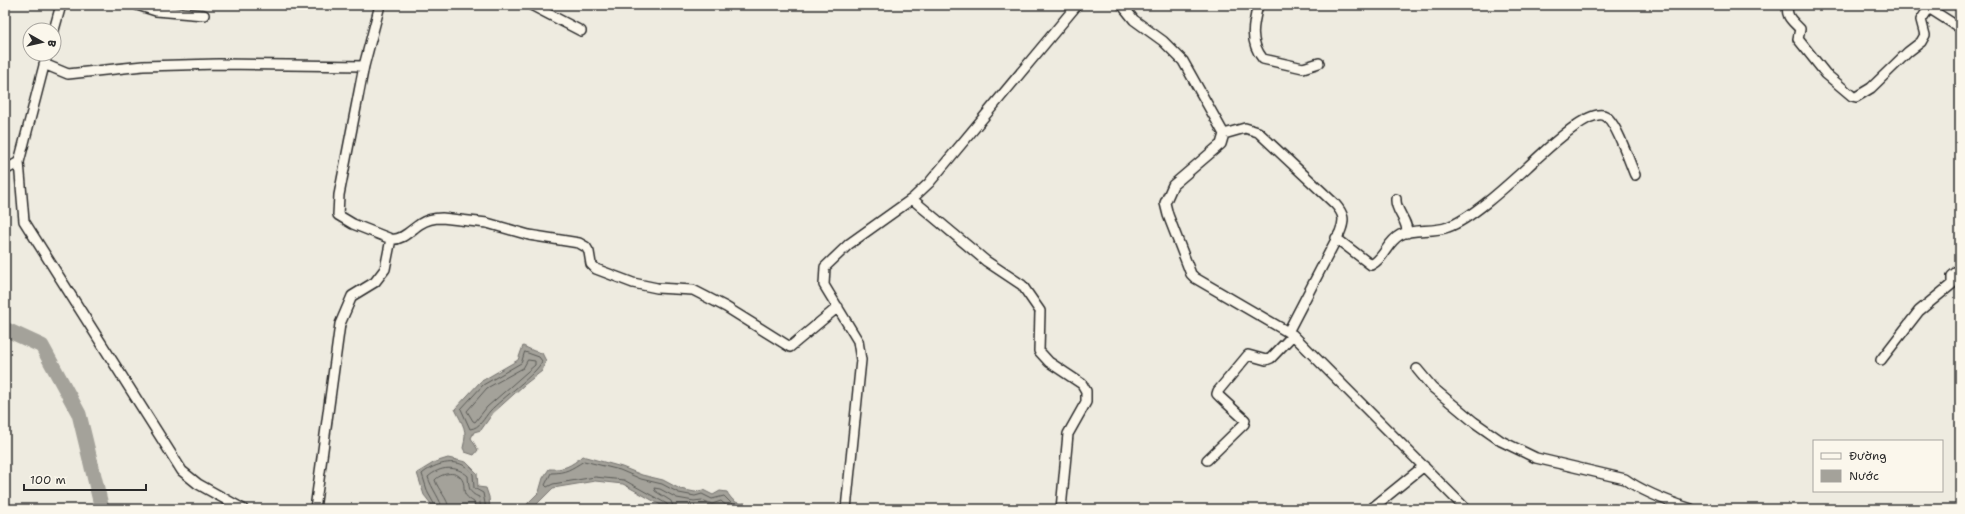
<svg xmlns="http://www.w3.org/2000/svg" width="1965" height="514" viewBox="0 0 1965 514" font-family="'Shantell Sans',sans-serif">
<style>
.water{fill:#a4a29a;stroke:#74726e}
.lines{fill:none;stroke-linecap:round;stroke-linejoin:round}
.shore{stroke:#5b5b57;stroke-width:1}
.river{stroke:#a4a29a;stroke-width:15}
.minor-casing{stroke:#2b2b2b;stroke-width:12}
.minor{stroke:#fbf7ec;stroke-width:9}
</style>
<rect width="100%" height="100%" fill="#eeebe0"/>
<filter id="ink" filterUnits="userSpaceOnUse"><feTurbulence type="fractalNoise" baseFrequency=".025" numOctaves="2"/><feDisplacementMap in="SourceGraphic" scale="8" xChannelSelector="R" yChannelSelector="G"/><feConvolveMatrix kernelMatrix="1 2 1 2 8 2 1 2 1" color-interpolation-filters="sRGB"/></filter>
<g filter="url(#ink)">
<path class="water" d="M523 346 534 351 542 353 546 361 542 371 524 385 493 413 481 430 474 432 471 438 478 450 474 455 465 452 463 448C468 429 463 426 455 409L480 382 518 360Z
M582 456 622 467 642 475 663 480 680 489 695 492 703 490 713 495 720 491 727 492C731 499 736 505 745 503L748 509H668L623 484 595 481 553 488 537 504 536 509H525L528 503 539 492 543 478 549 469C563 470 572 466 582 456Z
M448 458 466 462 477 473 478 487 486 488 489 497 490 509H435L424 495 417 473 435 462Z"/>
<g class="lines">
<path class="shore" d="M525 352 539 357 542 361C538 373 501 399 490 411 484 418 480 428 470 429L461 409 483 385 521 363Z
M528 360 535 361V365L487 407 475 422 473 421 467 411 487 388 523 368Z
M437 509 428 493 422 474C432 465 451 459 463 465 467 467 470 471 473 474L474 488 483 493 486 509
M442 509C442 501 431 488 428 477 440 466 456 465 468 476 469 487 468 493 479 497L481 509
M449 509C448 498 438 490 435 480 440 474 455 470 461 478 468 487 458 493 474 502L475 509
M669 509 667 504 624 480 595 477 553 484 547 487 545 485 551 473C566 473 571 469 584 461L620 470 641 479 662 484 679 493 695 496 702 494 712 499 724 496 733 505 744 509
M674 509 671 501 655 491 654 488 660 489 677 498 694 501 702 500 712 504 721 501 730 509"/>
<path class="river" d="M5 329 42 346 79 414 102 509"/>
<defs>
<path id="minor" d="M137 5 156 11 204 15
M531 5 581 31
M1122 5 1134 20 1163 41 1183 61 1224 134 1221 144 1173 185 1165 203 1168 215 1191 274 1195 278 1293 335 1466 509
M1258 5C1253 25 1249 42 1263 59L1303 68 1319 63
M1788 5C1785 17 1793 21 1800 29L1798 39 1826 74 1852 96 1856 97 1871 88 1908 52 1921 42 1925 35 1921 20 1929 8
M1924 5 1960 28
M54 30 61 5
M47 54 19 162 24 221 182 471 198 484 243 509
M44 64 68 74 143 66 218 64 364 66 339 195 338 215 353 224 391 239 385 269 375 282 352 296 340 324 315 509
M364 66 380 5
M1224 134 1245 128 1258 132 1335 204C1344 214 1345 220 1340 232L1288 332
M5 170 19 162
M912 199 986 261 1022 285 1040 311 1039 351 1049 362 1082 384 1086 391V402L1068 434 1061 509
M1396 199C1395 211 1408 220 1407 233
M1336 238 1371 265C1384 259 1387 242 1400 235 1413 228 1433 233 1448 227 1472 219 1513 180 1534 161 1546 150 1586 111 1603 115 1615 117 1630 164 1635 175
M391 239C402 241 412 229 420 224 426 220 434 218 442 218L487 223 529 235 579 243 586 247 589 252 591 264 596 269 633 283 657 288 693 290 726 307 790 347 838 307
M1881 360 1919 311 1952 284V276L1960 269
M1417 369 1432 387 1474 422 1501 441 1536 458 1625 479C1643 492 1670 502 1691 509
M1207 460 1244 424 1245 420 1220 397 1217 394 1218 391 1248 355 1266 360 1271 358 1293 335
M846 509 861 360 858 341 824 285 825 267 849 244 912 199 929 183 1077 5
M1371 509 1424 466"/>
</defs>
<use href="#minor" class="minor-casing"/>
<use href="#minor" class="minor"/>
</g>
</g>
<rect width="1965" height="514" fill="none" stroke="#fbf7ec" stroke-width="20"/>
<rect x="10" y="10" width="1945" height="494" fill="none" stroke="#2b2b2b" stroke-width="1.5" filter="url(#ink)"/>
<rect x="1813" y="440" width="130" height="52" fill="#fbf7ec" stroke="#a8a59f"/>
<rect x="1821" y="453" width="20" height="6" fill="#fbf7ec" stroke="#a8a59f"/>
<text x="1849" y="460" font-size="12" fill="#2b2b2b">Đường</text>
<rect x="1821" y="470" width="20" height="12" fill="#a4a29a" stroke="#a8a59f"/>
<text x="1849" y="480" font-size="12" fill="#2b2b2b">Nước</text>
<g transform="translate(42 42) rotate(98)"><circle r="19" fill="#fbf7ec" stroke="#a8a59f"/>
<path d="M0-3L7 15L0 10L-7 15Z" fill="#2b2b2b"/>
<text y="-6" font-size="11" font-weight="bold" text-anchor="middle" fill="#2b2b2b">B</text>
</g>
<path d="M24 484v6h122v-6" fill="none" stroke="#2b2b2b" stroke-width="2"/>
<text x="30" y="484" font-size="12" fill="#2b2b2b" stroke="#fbf7ec" stroke-width="3" paint-order="stroke">100 m</text>
</svg>
